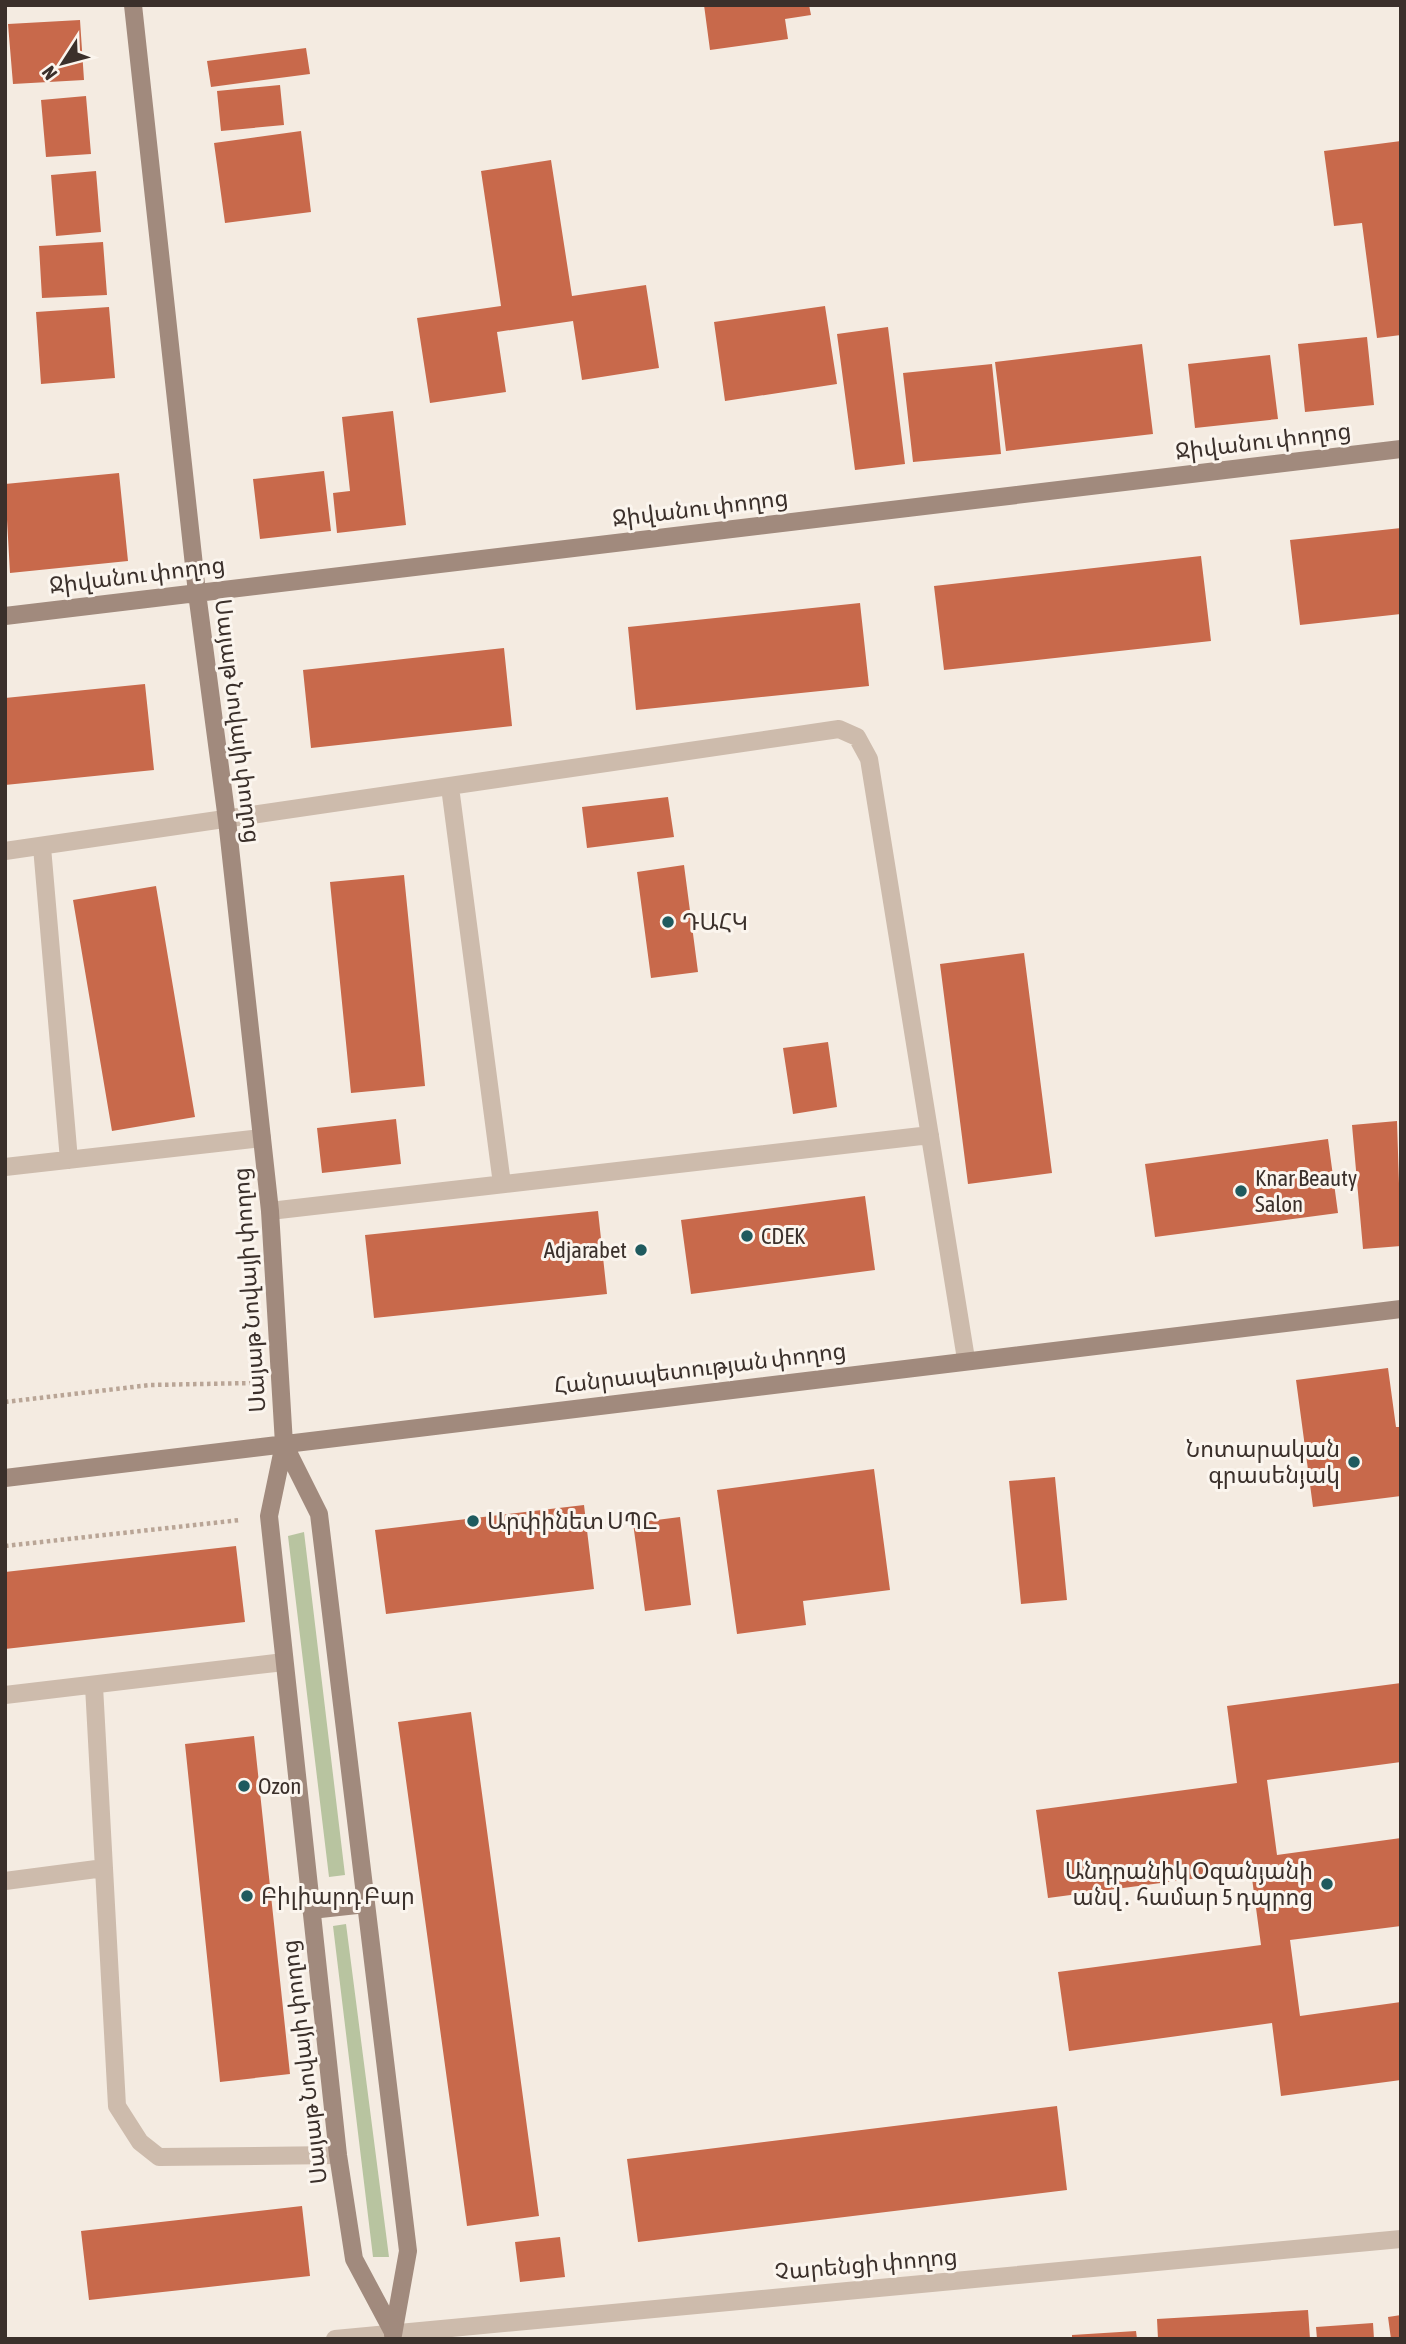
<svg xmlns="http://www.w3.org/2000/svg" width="1406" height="2344" viewBox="0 0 1406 2344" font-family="'Asap Condensed','Noto Sans Armenian',sans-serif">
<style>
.green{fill:#b8c4a0}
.building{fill:#c8694b}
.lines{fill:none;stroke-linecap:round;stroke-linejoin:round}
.path{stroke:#b9a596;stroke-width:4.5;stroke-dasharray:3.5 3.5;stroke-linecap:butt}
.street{stroke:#cdbbac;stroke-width:18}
.secondary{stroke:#a18a7d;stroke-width:18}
.poi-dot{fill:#1f5a5e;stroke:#fbf5ee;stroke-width:2.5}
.labels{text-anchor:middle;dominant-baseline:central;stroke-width:6;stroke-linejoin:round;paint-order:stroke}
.street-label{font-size:23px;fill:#3b302b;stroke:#fbf5ee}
.poi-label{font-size:23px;fill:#3b302b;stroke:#fbf5ee;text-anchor:start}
</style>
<rect width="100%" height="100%" fill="#f4ebe1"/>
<path class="green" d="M304 1532 345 1875 329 1877 288 1536Z
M346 1924 389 2257H373L333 1926Z"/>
<path class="building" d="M704 5H809L811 15 785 19 788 39 710 50Z
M80 20 84 80 13 84 8 24Z
M306 48 310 74 211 87 207 61Z
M280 85 284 125 221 131 217 91Z
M86 96 91 154 46 157 41 100Z
M301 131 311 212 225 223 214 143Z
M1401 141V335L1377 338 1362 223 1334 226 1324 151Z
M551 160 572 296 646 285 659 368 582 380 573 321 497 332 506 392 430 403 417 318 501 306 481 171Z
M96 171 101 232 56 236 51 175Z
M103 242 107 295 42 298 39 246Z
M825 306 837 384 725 401 714 322Z
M109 307 115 378 41 384 36 312Z
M888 327 905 464 855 470 837 334Z
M1367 337 1374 405 1305 412 1298 344Z
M1142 344 1153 434 1006 451 995 362Z
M1270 355 1278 419 1195 428 1188 364Z
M992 364 1001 454 913 462 903 373Z
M393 411 406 525 337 533 333 493 350 491 342 417Z
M324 471 331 531 260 539 253 479Z
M119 473 128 561 10 573 5 484Z
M1401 528V614L1300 625 1290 540Z
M1201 556 1211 641 944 670 934 586Z
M860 603 869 686 636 710 628 627Z
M504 648 512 726 311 748 303 670Z
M145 684 154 770 5 785V698Z
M668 797 674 837 587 848 582 807Z
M684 865 698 972 651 978 637 872Z
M404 875 425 1086 351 1093 330 882Z
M156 886 195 1117 112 1131 73 900Z
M1024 953 1052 1173 968 1184 940 964Z
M828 1042 837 1107 793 1114 783 1048Z
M396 1119 401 1164 322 1173 317 1128Z
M1397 1121 1401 1246 1363 1249 1352 1125Z
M1328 1139 1338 1213 1155 1237 1145 1164Z
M865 1196 875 1270 691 1294 681 1220Z
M598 1211 607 1294 374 1318 365 1235Z
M1388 1368 1396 1427H1401V1496L1313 1507 1296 1380Z
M874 1469 890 1590 803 1601 806 1625 737 1634 717 1490Z
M1055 1477 1067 1600 1021 1604 1009 1481Z
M584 1505 594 1589 386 1614 375 1530Z
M680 1517 691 1605 645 1611 633 1523Z
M236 1546 245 1622 5 1649V1572Z
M1401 1683V1762L1267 1780 1277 1855 1401 1838V1926L1290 1940 1300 2016 1401 2002V2080L1281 2096 1272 2023 1069 2051 1058 1972 1261 1945 1251 1871 1048 1898 1036 1810 1237 1783 1227 1706Z
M471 1712 539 2216 467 2226 398 1722Z
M254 1736 290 2074 220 2082 185 1744Z
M1057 2106 1067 2190 638 2242 627 2159Z
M302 2206 310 2276 89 2300 81 2231Z
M560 2237 565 2277 520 2282 515 2242Z
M1308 2310 1310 2339H1158L1157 2319Z
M1401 2315V2339H1391L1388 2317Z
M1373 2323 1374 2339H1317L1316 2327Z
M1136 2331 1137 2339H1072V2335Z"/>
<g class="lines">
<path class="path" d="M5 1402 150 1385 252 1383
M5 1546 240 1520"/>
<path class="street" d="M450 787 502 1184
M42 847 69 1160
M5 851 839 729 857 737 869 759 966 1359
M5 1167 262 1138
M270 1211 930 1135
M94 1686 117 2106 140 2142 159 2157 338 2155
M5 1695 284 1662
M5 1881 104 1868
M335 2339 1401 2239"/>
<path class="secondary" d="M133 5 197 593 227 820 270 1211 284 1444 269 1516 338 2155 354 2259 393 2332
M5 616 1401 449
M284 1444 319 1514 408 2251 393 2335
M5 1478 1401 1309
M311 1910 366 1904"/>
</g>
<g class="poi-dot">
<circle cx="668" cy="922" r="7"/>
<circle cx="1241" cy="1191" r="7"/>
<circle cx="747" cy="1236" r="7"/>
<circle cx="641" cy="1250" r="7"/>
<circle cx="1354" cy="1462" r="7"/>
<circle cx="473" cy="1521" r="7"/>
<circle cx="244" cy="1786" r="7"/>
<circle cx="1327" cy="1884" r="7"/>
<circle cx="247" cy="1896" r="7"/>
</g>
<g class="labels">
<g class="street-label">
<text transform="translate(1263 441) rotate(-7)">Ջիվանու փողոց</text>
<text transform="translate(700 508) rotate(-7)">Ջիվանու փողոց</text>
<text transform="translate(137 575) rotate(-7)">Ջիվանու փողոց</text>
<text transform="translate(238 721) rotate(83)">Սայաթ Նովայի փողոց</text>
<text transform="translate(249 1290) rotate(-94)">Սայաթ Նովայի փողոց</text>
<text transform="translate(700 1368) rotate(-7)">Հանրապետության փողոց</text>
<text transform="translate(304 2062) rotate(-97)">Սայաթ Նովայի փողոց</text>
<text transform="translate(866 2264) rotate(-5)">Չարենցի փողոց</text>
</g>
<g class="poi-label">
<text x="682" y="922">ԴԱՀԿ</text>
<text x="1255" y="1178">Knar Beauty<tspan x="1255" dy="26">Salon</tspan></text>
<text x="761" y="1236">CDEK</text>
<text x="627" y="1250" text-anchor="end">Adjarabet</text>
<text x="1340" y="1449" text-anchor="end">Նոտարական<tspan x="1340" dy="26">գրասենյակ</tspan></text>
<text x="487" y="1521">Արփինետ ՍՊԸ</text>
<text x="258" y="1786">Ozon</text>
<text x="1313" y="1871" text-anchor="end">Անդրանիկ Օզանյանի<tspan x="1313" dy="26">անվ․ համար 5 դպրոց</tspan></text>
<text x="261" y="1896">Բիլիարդ Բար</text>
</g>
</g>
<rect width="1406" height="2344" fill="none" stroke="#3b302b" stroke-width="14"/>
<g transform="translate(63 63) rotate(234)" stroke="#fbf5ee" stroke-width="5" paint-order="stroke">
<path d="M0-5L12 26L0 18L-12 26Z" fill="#3b302b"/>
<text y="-10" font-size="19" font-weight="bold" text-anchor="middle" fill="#3b302b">N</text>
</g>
</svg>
